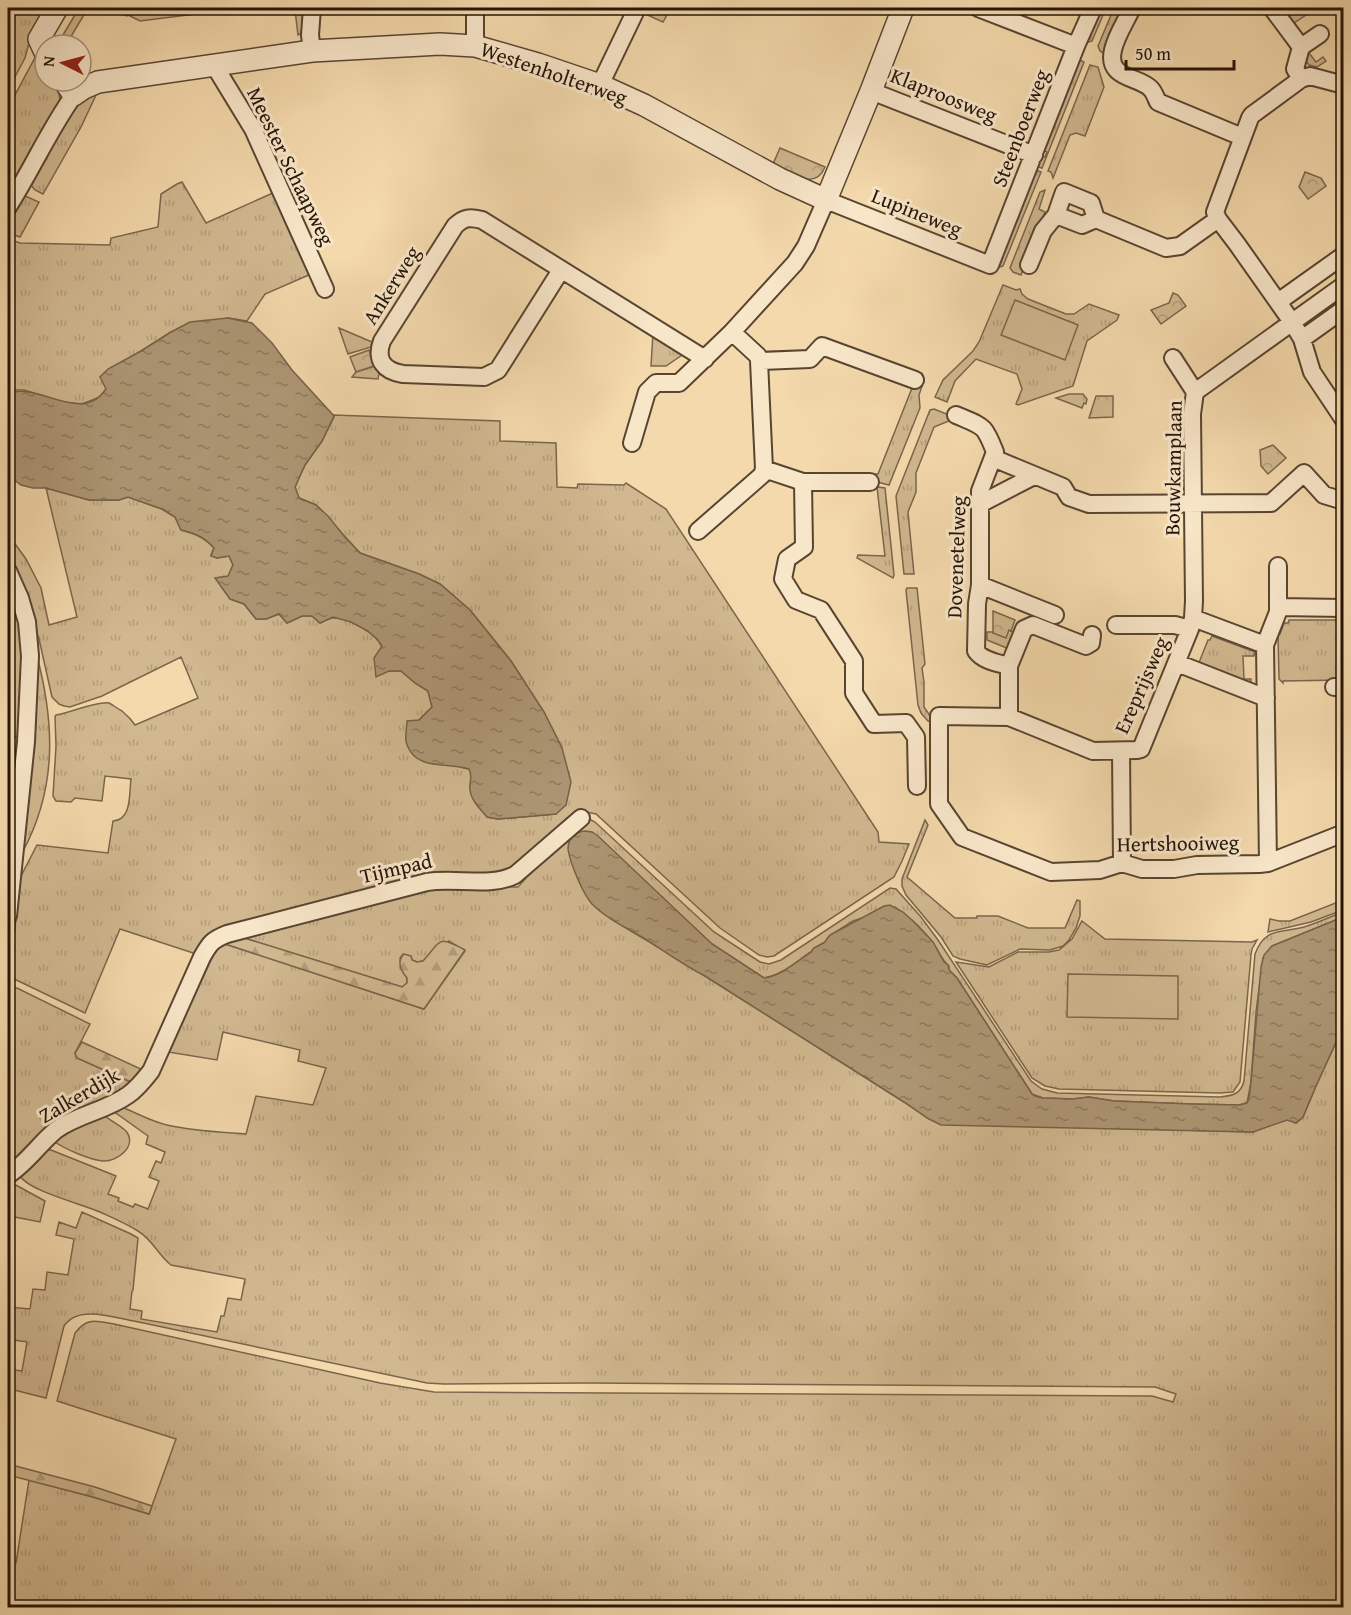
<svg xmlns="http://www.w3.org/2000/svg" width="1351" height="1615" viewBox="0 0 1351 1615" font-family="'Gentium Book Plus',serif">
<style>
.grass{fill:url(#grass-tufts);stroke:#7a664c;stroke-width:1.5}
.forest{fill:url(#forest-firs);stroke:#7a664c;stroke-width:1.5}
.park{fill:url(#park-crowns);stroke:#7a664c;stroke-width:1.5}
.pitch{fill:#d1b890;stroke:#7a664c;stroke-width:1.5}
.water{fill:url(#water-ripples);stroke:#766249;stroke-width:1.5}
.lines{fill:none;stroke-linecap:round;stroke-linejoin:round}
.minor-casing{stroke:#584531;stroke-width:20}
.tertiary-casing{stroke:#584531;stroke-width:24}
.minor{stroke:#f8e6c9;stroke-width:16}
.tertiary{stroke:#f8e6c9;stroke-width:21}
.labels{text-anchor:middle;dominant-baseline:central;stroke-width:6;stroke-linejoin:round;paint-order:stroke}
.street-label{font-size:21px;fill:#241408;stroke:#f8e6c9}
</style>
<defs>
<pattern id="grass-tufts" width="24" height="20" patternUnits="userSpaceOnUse" patternTransform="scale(1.5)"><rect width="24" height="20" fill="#d1b890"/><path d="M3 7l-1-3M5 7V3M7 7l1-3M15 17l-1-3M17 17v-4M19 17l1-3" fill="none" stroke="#b39d7b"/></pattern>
<pattern id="forest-firs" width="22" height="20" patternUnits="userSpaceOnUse" patternTransform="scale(1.5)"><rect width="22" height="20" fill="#d1b890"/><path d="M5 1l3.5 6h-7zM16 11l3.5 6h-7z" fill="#b39d7b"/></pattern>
<pattern id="park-crowns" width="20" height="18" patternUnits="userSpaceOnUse" patternTransform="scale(1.5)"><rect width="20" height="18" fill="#d1b890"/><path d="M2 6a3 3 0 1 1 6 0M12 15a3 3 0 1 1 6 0" fill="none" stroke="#b39d7b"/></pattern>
<pattern id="water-ripples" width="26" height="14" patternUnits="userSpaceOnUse" patternTransform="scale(1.5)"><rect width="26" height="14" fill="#ad9674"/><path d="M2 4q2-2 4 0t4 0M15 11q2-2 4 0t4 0" fill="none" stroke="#8d795d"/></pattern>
</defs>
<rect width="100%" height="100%" fill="#f4d9ac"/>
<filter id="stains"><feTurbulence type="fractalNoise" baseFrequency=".00333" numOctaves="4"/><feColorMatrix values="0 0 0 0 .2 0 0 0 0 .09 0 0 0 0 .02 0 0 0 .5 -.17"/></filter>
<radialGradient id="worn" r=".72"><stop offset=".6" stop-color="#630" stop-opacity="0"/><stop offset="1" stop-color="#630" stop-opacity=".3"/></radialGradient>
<path class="grass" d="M8 8H50L29 43 25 58 8 90Z
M79 8H88L66 45H57Z
M89 8H221L228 10 140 21 128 15 127 16 100 8 98 12Z
M644 8H671L663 22 645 14 643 11Z
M1099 8H1106L1092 41 1089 42 1085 41Z
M1114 8H1127L1105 54 1100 51 1098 46Z
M295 10 305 11 301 33 298 35Z
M1308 53H1309L1316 62 1323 57 1326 61 1317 67 1309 65 1306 61Z
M37 54 45 65V81H51L47 83 49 87 56 83 58 87 60 101 8 196V108Z
M1078 59 1084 62 1042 168 1038 167 1037 163 1040 156 1045 157 1047 152 1043 150Z
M1090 65 1098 67 1104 87 1085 136 1076 133 1070 135 1053 178 1051 172 1048 171Z
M97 93 81 127 43 194 35 190 29 183 78 102Z
M1035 170 1041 172 1003 266 1000 267 997 266Z
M182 182 206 223 275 192 311 274 265 294 247 321 228 318 171 332 141 351 106 389 100 397 82 404 64 402 24 390H15L8 377V239L20 243 110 245 111 238 158 227 161 194 177 184Z
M1045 190 1039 209 1045 212 1021 275 1013 272 1010 268 1040 192Z
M25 196 39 202 20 237 8 233V220L21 197Z
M1003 285 1016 290 1020 289 1022 294 1028 299 1066 314H1074L1089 304 1119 315 1117 320 1087 341 1073 386 1018 405 1016 404 1022 389 1017 374 976 359 955 381 947 402 935 397 943 380 973 351 979 342Z
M339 328 372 342 371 347 348 354Z
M653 333 685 353 666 366H651Z
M374 366 379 373 378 379 352 377 356 372Z
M914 383 922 386 919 395 920 408 889 485 873 481V474H878Z
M1069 394H1083L1087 399 1086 404 1084 403 1082 408 1056 398Z
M934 409 949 415 951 420 934 427 916 473V492L908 512 914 574H904L896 496 930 410Z
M333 415 500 421V441L556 443 557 487 577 488 578 484 624 485 626 483 666 509 878 832 879 842 909 844 902 861 894 877 774 956 767 957 759 955 720 928 596 814 586 812 509 874 432 873 197 953H193L120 929 85 1013 10 977 20 878 37 845 108 853 113 821C132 820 129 794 131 779L105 776 102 801 75 798 71 802 56 801 53 796 56 746 55 717 56 715C68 713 101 700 109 703 113 705 118 709 122 711 128 716 131 719 135 725L198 698 181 657 102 696 70 707 64 706 59 704 52 697 39 639 26 602 8 560V534L26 559 41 588 49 625 77 617 46 488 89 500H119L128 497 162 509 175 517 181 530C195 534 204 537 214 548L211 555 217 558 229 556 233 565 228 577 216 578 230 599 244 604 256 619H266L279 614 287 623 302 616H312L320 623C324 621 330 618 334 618 349 618 376 633 382 647 385 655 387 663 389 671H401L415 683 428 691 432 707 419 720 460 767 469 769 472 775 470 788 487 817 498 819 556 814 562 748 544 712 511 661 470 610 440 584 419 574 360 553 316 505 299 498 295 487 305 465 322 441 334 417Z
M877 487 885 488 894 575 893 578 857 558 858 555 885 556Z
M8 579 23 620 20 734 8 742Z
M907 588H917L925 664 922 668 924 682V707L933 720 931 722 928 721 921 713 918 705 906 590Z
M1289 620H1343V680L1283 681V683L1279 679 1278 635 1280 634 1284 623H1288Z
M1009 630 1015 633 1009 649 987 640V632H993V633Z
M1212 636 1255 652 1254 656H1243L1244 679H1251V685L1198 665 1208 640H1210Z
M37 656C55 725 57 789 22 853Z
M591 820 595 822 714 932 760 962 769 964 781 960 890 888 896 889 921 917 938 940 1031 1081 1042 1089 1057 1093 1220 1097C1232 1096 1241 1094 1244 1081L1255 954C1265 927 1281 933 1304 927 1317 923 1330 917 1343 912V917L1272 946 1263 958 1256 1012 1251 1082 1247 1103 1239 1105 1191 1104 1114 1101 1089 1097 1073 1099 1043 1098 1032 1094 957 978 949 970V966C942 960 940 953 935 946 925 931 910 917 895 907L853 921 829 936 825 942 814 948 811 952C797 961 781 976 764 978L712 944 655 891 578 833C566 841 568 849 572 861 575 871 578 882 584 891 600 917 632 931 658 947 674 957 688 967 705 976L904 1102 929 1119 1108 1128 1253 1132 1287 1119 1296 1123 1303 1117 1316 1086 1343 1027V1607H8V1563H16L29 1480 93 1497 149 1514 176 1439 57 1401 75 1333C87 1317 96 1321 114 1324L380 1383 434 1392 1152 1396 1173 1402 1176 1394 1155 1387 589 1383 444 1384 427 1383 134 1321C112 1317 78 1305 64 1326L46 1398 10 1389 14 1370 22 1371 27 1342 8 1339V1307L30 1309 33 1289 45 1290 47 1272 68 1275 74 1239 56 1235 59 1222 76 1228 82 1212 131 1234 138 1238 133 1290 132 1291 130 1309 142 1311 141 1319 217 1332 221 1316H224L228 1298 241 1300 245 1279 171 1265C158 1255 153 1240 138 1231 127 1224 113 1218 100 1212 82 1204 29 1191 20 1176L42 1149 51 1150 116 1176 108 1194 119 1198 118 1201 133 1207 135 1204 148 1209 159 1181 149 1177 156 1161 161 1163 165 1152 146 1144 148 1136 113 1111 119 1106C135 1112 150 1121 167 1125 193 1131 220 1132 246 1134L256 1096 313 1105 326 1068 298 1061 300 1050 223 1032 217 1060 168 1052 218 945 222 943 424 1009 465 951 449 941 423 961 417 962 412 960 411 956 403 954 400 958 403 972 407 978V983L402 987 241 937 426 888 518 887C533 871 571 823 591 820Z
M925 820 928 825 907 877 955 918H977V916H998L1028 928H1065L1077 900 1080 901V916L1076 928 1069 940 1063 946 1050 950 1020 949 987 965 960 959 953 956 941 937 906 895 902 886V879Z
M1343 900V910L1311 922 1268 932 1270 919 1279 921H1290Z
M1082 921 1105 939 1252 942 1257 940 1252 949 1251 955 1240 1082 1233 1092 1220 1093 1059 1089 1045 1086 1032 1078 956 962 989 967 1018 952H1049L1059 950 1072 939Z
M9 988H17L90 1024 75 1053 77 1058 133 1083 8 1168V990Z
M103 1115C110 1120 120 1125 126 1131 138 1146 117 1162 103 1161 90 1160 65 1149 55 1142L54 1138Z
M8 1183 14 1184 45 1201 40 1222 9 1216 8 1224Z"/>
<path class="forest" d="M241 937 402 987 407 983V978C401 971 396 962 404 954L411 956 412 960 417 962 423 961C442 940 437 935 465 950L424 1009 222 943Z
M82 1042 143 1070 133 1083 77 1058 75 1053Z
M8 1464 95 1487 152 1506 149 1514 93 1497 8 1475Z"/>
<path class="park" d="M1282 8H1301L1306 15 1291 25 1280 9Z
M780 148 825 167C815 192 790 172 773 164Z
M1305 172 1321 178 1326 186 1308 199 1299 187Z
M1173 293 1178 295 1186 306 1161 324 1151 310 1169 303Z
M369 350 374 366 356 372 350 357Z
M1096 396H1113V417L1089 418Z
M1273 445 1286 458 1268 474 1261 466 1260 450Z
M993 611 1015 620 1011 631 1009 630 1006 638 993 633Z"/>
<path class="pitch" d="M1015 300 1078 325 1065 360 1001 335Z
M1068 974 1178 976V1019L1067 1017Z"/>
<path class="water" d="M228 318 252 323 272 343 292 370 334 416 322 441 305 465 295 487 299 498 316 505 328 516 344 536 360 553 419 574 440 584 470 610 511 661 544 712 562 748 571 782 566 805 556 814 498 819 487 817C480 809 471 800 470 790 469 782 473 777 469 769 447 762 417 771 407 745 404 739 407 728 407 721L419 720 432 707 428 691 415 683 401 671H389L376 677 374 658 382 646 377 639 368 631 351 622 333 617 320 623 312 616H302L287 623 279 614 266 619H256L244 604 230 599 215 578 228 576 233 565 229 556 217 558 211 556 214 548C204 537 195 533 181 530L175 517 162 509 128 497 119 500H89L46 488H33L21 485 8 475V394C36 380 81 426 106 389L100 377 108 369 141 351 171 332 190 322Z
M585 831 592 832 598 836 712 944 764 978C781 976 797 961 811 952L814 948 824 943 830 935 884 906 890 905 903 912 913 921 933 942 944 962 948 965 949 970 957 978 1032 1094 1035 1096 1043 1098 1073 1099 1089 1097 1114 1101 1191 1104 1239 1105 1247 1103 1249 1099 1251 1082 1261 967 1264 955 1272 946 1343 917V1027L1316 1086 1303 1117 1296 1123 1287 1120 1253 1132 941 1125 929 1119 904 1102 705 976C683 965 663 950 642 937 625 927 606 918 592 904 583 894 570 863 568 849 568 838 575 832 585 831Z"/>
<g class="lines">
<defs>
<path id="minor" d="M978 8 1076 46
M1132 8C1126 21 1116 36 1113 50 1106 80 1140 76 1151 89 1154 92 1156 98 1158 102L1242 137
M1272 8 1301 47 1295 69 1301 79
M475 46V8
M1301 47 1320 34
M312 51 310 35 312 8
M214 65 253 129 325 289
M600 85 637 8
M1344 85 1310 76 1301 79 1252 115 1250 118 1215 212 1218 219 1237 244 1292 322 1302 339 1312 372 1344 420
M871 91 1034 155
M8 207C31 171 49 130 74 95
M1096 219 1082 225 1056 215 1064 192 1091 203 1096 219 1166 248 1180 246 1218 219
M1029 265 1043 231 1056 215
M561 270 498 370 484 377 403 374C384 371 375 360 382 341L455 226C464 217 470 217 482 220L705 359
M1344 285 1195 392 1192 414 1194 601 1193 618 1190 629 1141 749 1137 750 1093 751 1009 717 939 716V804L962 837 1051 872 1100 870 1122 863 1142 869H1174L1197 865 1259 864 1268 863 1344 833
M1278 302 1344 255
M732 332 758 356 759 361
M1302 339 1344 309
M1173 358 1195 392
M956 415C984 427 984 424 995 452L980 491V585L977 604 976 651C983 661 998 663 1009 666
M632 443 647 392 656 383H679L732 332 795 263 806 246 826 200 990 265 1076 46 1093 8
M993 458 1063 487 1069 497 1089 504 1271 503 1304 473 1324 495 1344 501
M764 469 803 482H870
M803 482 804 547 787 559 783 579 796 600 821 610 854 661V693L874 724 906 723 916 737 917 786
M980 504 1034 476
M698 531 762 475 764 469 759 361 810 359 822 346 915 380
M8 571 20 598 27 622 30 656 26 742 8 916
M980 585 1055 615
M1278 607 1344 608
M1193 618 1265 645 1268 863
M1116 625H1175L1190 629
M1265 645 1278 612V566
M1177 663 1266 698
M1334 687H1344
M1009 717V666L1024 629 1033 625 1086 646 1091 643 1092 635
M1121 751 1122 863
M8 1175C26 1164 39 1144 56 1130 78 1114 106 1111 128 1095 137 1089 144 1080 151 1071L202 957C210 943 212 940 227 934L427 882C456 877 489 888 515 875L581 818"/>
<path id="tertiary" d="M45 52 39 39 57 8
M64 81 74 95 84 88 98 82 312 51 440 44 475 46 538 64 600 85 644 105 780 179 826 200 871 91 903 8"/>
</defs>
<use href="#minor" class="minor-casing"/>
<use href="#tertiary" class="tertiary-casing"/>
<use href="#minor" class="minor"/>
<use href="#tertiary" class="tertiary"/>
</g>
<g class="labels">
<g class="street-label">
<text transform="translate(554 73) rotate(19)">Westenholterweg</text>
<text transform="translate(944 95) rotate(22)">Klaproosweg</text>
<text transform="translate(1020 128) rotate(-69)">Steenboerweg</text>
<text transform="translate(291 166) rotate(64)">Meester Schaapweg</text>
<text transform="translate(917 212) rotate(22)">Lupineweg</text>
<text transform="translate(391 285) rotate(-58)">Ankerweg</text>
<text transform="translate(1173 468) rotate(-89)">Bouwkamplaan</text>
<text transform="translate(956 557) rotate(-88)">Dovenetelweg</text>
<text transform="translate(1141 685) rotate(-66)">Ereprijsweg</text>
<text transform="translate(1178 843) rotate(-1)">Hertshooiweg</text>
<text transform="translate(396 868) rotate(-13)">Tijmpad</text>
<text transform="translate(79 1095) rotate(-30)">Zalkerdijk</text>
</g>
</g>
<rect width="1351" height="1615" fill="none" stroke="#f4d9ac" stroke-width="30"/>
<rect x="9" y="9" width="1333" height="1597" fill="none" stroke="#241408" stroke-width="3"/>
<rect x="15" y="15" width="1321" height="1585" fill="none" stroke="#241408" stroke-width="1.5"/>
<g transform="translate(63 63) rotate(276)"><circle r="28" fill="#f8e6c9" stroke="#a3927c" stroke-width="1.5"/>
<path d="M0-4.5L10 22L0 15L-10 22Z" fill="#8f2418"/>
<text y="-9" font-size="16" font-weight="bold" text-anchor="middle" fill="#241408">N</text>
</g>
<path d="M1126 60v9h108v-9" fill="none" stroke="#241408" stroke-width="3"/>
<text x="1135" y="60" font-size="18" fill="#241408" stroke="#f8e6c9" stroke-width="4.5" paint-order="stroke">50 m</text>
<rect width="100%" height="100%" filter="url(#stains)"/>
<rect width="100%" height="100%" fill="url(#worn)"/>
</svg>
